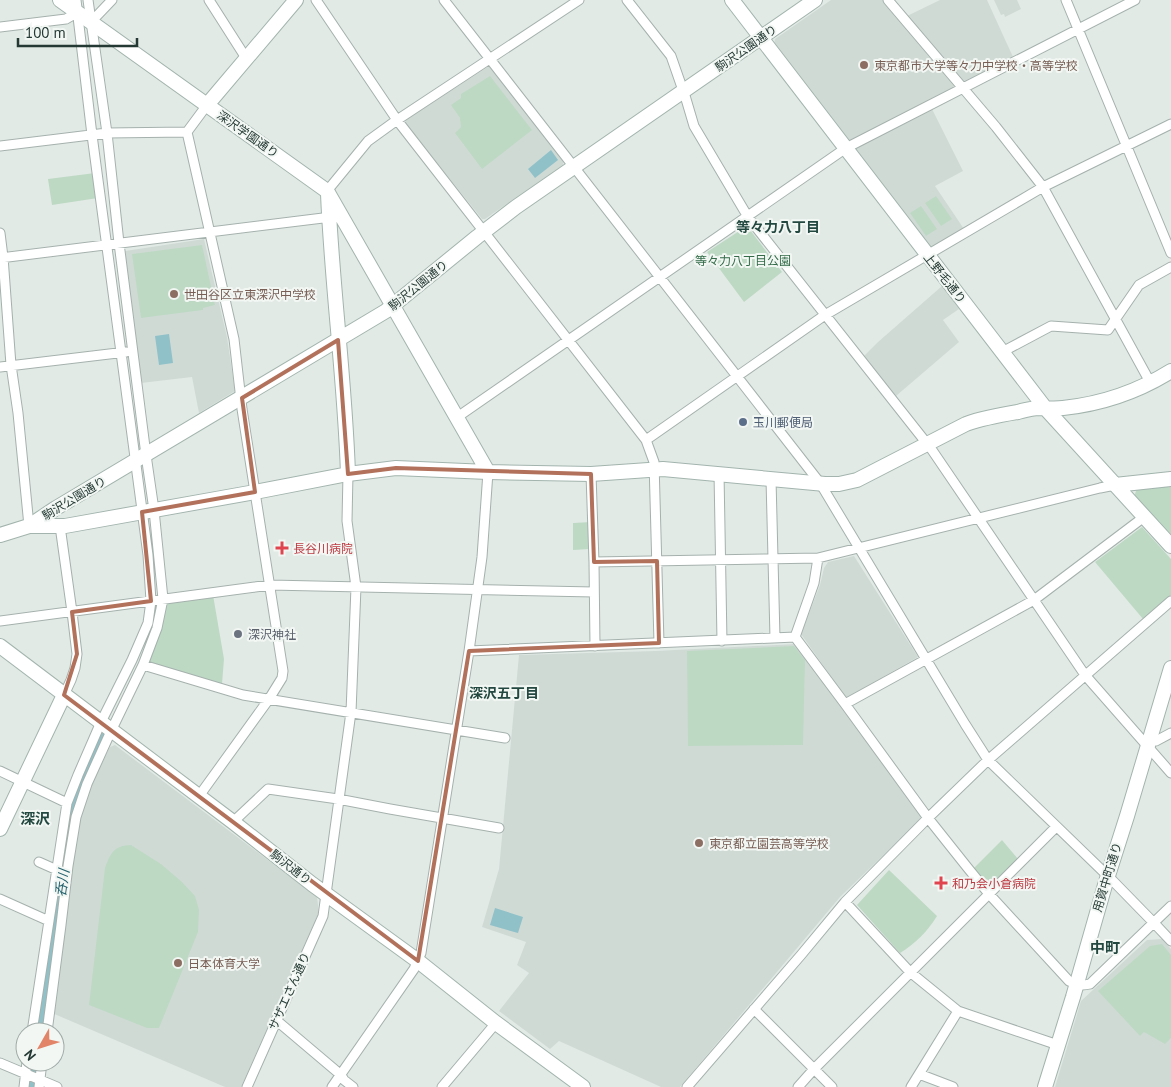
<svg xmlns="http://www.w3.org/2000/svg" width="1171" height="1087" viewBox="0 0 1171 1087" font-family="'PT Sans','Noto Sans JP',sans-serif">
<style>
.built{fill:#d0dad5}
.green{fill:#bdd9c4}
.water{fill:#90c1c9}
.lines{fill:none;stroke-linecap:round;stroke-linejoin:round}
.river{stroke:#90c1c9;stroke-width:14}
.street-casing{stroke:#a5b1ad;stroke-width:11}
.secondary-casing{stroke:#a2b4ad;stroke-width:16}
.street{stroke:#fff;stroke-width:9}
.secondary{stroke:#fff;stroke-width:14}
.marked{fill:none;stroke:#b2715b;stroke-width:4;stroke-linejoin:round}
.education-dot{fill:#8d6e63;stroke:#f2f7f4;stroke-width:2}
.service-dot{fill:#5c6f8a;stroke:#f2f7f4;stroke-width:2}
.health-dot{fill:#e0444e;stroke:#f2f7f4;stroke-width:2}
.worship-dot{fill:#6b7280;stroke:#f2f7f4;stroke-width:2}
.labels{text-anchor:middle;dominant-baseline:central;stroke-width:4;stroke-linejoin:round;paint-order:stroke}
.street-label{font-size:12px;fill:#243933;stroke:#f2f7f4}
.education-label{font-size:12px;fill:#785e54;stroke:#f2f7f4;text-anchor:start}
.park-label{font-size:12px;fill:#336b48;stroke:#f2f7f4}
.service-label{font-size:12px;fill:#4e5e75;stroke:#f2f7f4;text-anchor:start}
.health-label{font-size:12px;fill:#be3a42;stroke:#f2f7f4;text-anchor:start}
.worship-label{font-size:12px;fill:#5b616d;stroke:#f2f7f4;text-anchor:start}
.neighbourhood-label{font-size:14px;font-weight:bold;fill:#22483f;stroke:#f2f7f4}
.water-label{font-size:14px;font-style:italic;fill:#25636e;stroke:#f2f7f4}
.quarter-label{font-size:15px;font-weight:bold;fill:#22483f;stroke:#f2f7f4}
</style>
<rect width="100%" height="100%" fill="#e2eae6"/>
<path class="built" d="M831 0H884L957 86 956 88 848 144 774 45 775 39Z
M940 0H987L1013 57 964 84 907 16Z
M994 0H1017L1021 9 1005 17 1004 14 1001 15Z
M489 66 564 159 563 165 485 219H482L405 123 406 120Z
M932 109 963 171 935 186 964 229 932 248 929 247 854 149Z
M204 239 227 337 235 391 199 413 192 377 141 383 125 251Z
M942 286 959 309 943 320 959 342 896 396 863 357 878 342Z
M854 556 918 657 846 698 801 634 820 585 824 568 828 562Z
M796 644 922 815V818L840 897 680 1087H661L559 1041 550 1049 499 1011 529 973 517 965 526 942 482 927 499 869 519 655 655 651Z
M115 745 317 897 318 905V914L241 1087H225L52 1013 79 818 85 796 110 747Z
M1162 939 1171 949V1087H1055L1081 1001 1147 940Z"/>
<path class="green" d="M490 76 532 130 482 169 455 133 461 127 460 118 451 105 461 98V94Z
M95 173 98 198 52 205 48 179Z
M936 196 952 219 941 226 925 203Z
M921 206 937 229 926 236 910 213Z
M747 226 782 272 744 302 707 252Z
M202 245 215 305 203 308V310L141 318 132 254Z
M1171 485V536L1134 497 1137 488Z
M591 522 590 549 573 550V523Z
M1142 527 1171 559V595L1143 619 1095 562Z
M213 595 224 659 222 684 149 664 148 661 165 606 168 603Z
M794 646 805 660 803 745 688 746 687 651Z
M95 742 101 745 85 781 43 1032H37L44 987 62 854 71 803Z
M1002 840 1018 859 989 888 973 869Z
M131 845 161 864 182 882 195 896 199 910 198 932 159 1028H147L89 1005 105 868C111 852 114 846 131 845Z
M889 870 937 916C928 931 915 944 900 953L857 905Z
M1162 944 1171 955V1038L1165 1044 1144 1032 1140 1036 1098 991 1150 946Z"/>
<path class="water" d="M551 150 558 160 535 178 528 169Z
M169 334 173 363 159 365 155 336Z
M495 908 523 917 518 933 490 925Z"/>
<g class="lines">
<path class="river" d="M40 1032 55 929 63 861 72 813 82 778 100 739
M32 1087 36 1062"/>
<defs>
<path id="street" d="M209 0 246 58
M316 0 397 120 646 440 654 462 659 643
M444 0 820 483 965 724 988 760 1113 881 1154 923 1171 941
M627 0 671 56 686 99 694 126 748 217 932 450 1085 675 1171 773
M888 0 996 127 1043 187 1150 382
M1066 0 1171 253
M91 22 112 0
M0 27 66 19 78 12
M0 146 107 133 187 132
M327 191 368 141 397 120 579 0
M0 233 3 257 11 365 18 413 29 526
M0 258 323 218 333 219
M1002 352 1051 326 1108 330 1139 285 1171 267
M0 367 126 352
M456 418 846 148 1135 0
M646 440 825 315 1043 187 1171 124
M719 473 722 641
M591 474 594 562 595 646
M771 479 775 638
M60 526 72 612 77 654 75 668 71 680 64 695
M594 562 818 558 1100 488 1115 485
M0 621 270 585 594 592
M795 637 845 704 928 818 967 867 989 894 1069 981C1077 985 1081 986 1090 984L1171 906
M795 637 814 583 818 558
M469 651 795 637
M143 665 243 695 505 738
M845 704 1034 600 1144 517
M1149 739 1156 741 1171 733
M0 771 67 803
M199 796 269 699 282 678 283 671 242 409 234 339 187 132 207 105
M233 822 268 789 338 799 390 809 499 828
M39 862 57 870
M0 899 49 921
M845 902 910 972 958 1011 1058 1045
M754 1009 832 1087
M276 1020 341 1075 344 1080 353 1087
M32 1032 67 803 78 775 101 722 132 660 148 623 151 601 148 555 92 135 76 0
M47 1032 61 925 68 866 76 817 87 784 111 731 143 665 157 628 163 599 154 510 146 455 119 243 107 133 88 0
M0 1063 57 1087
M919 1074 953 1087
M24 1087 27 1062
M39 1087 42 1062
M247 1087 323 916 351 712 356 587 347 521 348 474
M332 1087 414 969 421 953 469 651 482 557 488 472
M442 1087 496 1023
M687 1087 801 955 845 902 928 818 988 760 1171 601
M798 1087 814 1069 1056 827
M911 1087 958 1011"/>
<path id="secondary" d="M60 0 327 191 488 472
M732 0 1046 409 1171 546
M207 105 296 0
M328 194C332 288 345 380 348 474
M1115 485 1171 479
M29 526H65L255 492 348 474 396 468 488 472 591 474 663 469 825 484H839L857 480 966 424C983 418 1000 415 1018 412 1024 410 1030 409 1037 408 1046 408 1054 409 1063 408 1101 404 1139 391 1171 371
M0 535 29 526 56 508 386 311 477 237 516 207 815 0
M0 646 233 822 312 884 418 961 496 1023 583 1087
M0 829 64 695
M1045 1087 1073 997 1105 885 1127 816 1171 668"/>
</defs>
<use href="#street" class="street-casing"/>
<use href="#secondary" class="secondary-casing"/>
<use href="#street" class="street"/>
<use href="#secondary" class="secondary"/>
</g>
<path class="marked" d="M338 340 348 474 396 468 591 474 594 562 657 561 659 643 469 651 418 961 64 695 77 654 72 612 151 601 142 512 255 492 242 398Z"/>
<g class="education-dot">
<circle cx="864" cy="65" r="5"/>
<circle cx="174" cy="294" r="5"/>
<circle cx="699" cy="843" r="5"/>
<circle cx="178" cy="963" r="5"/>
</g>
<circle class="service-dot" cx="743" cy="422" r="5"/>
<g class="health-dot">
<path d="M279.5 540.5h5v5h5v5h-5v5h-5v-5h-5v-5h5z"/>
<path d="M938.5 875.5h5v5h5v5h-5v5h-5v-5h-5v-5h5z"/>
</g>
<circle class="worship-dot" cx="238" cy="634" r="5"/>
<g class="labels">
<g class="street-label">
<text transform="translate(746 48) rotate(-35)">駒沢公園通り</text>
<text transform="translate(248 134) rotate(35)">深沢学園通り</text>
<text transform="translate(945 278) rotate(52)">上野毛通り</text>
<text transform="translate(418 285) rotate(-39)">駒沢公園通り</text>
<text transform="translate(74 498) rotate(-31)">駒沢公園通り</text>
<text transform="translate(291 867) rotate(38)">駒沢通り</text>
<text transform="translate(1107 877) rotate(-73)">用賀中町通り</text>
<text transform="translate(289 991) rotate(-66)">サザエさん通り</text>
</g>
<g class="education-label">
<text x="874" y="65">東京都市大学等々力中学校・高等学校</text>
<text x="184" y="294">世田谷区立東深沢中学校</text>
<text x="709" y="843">東京都立園芸高等学校</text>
<text x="188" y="963">日本体育大学</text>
</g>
<g class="park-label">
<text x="743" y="260">等々力八丁目公園</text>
</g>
<g class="service-label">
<text x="753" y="422">玉川郵便局</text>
</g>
<g class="health-label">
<text x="293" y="548">長谷川病院</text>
<text x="952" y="883">和乃会小倉病院</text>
</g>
<g class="worship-label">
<text x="248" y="634">深沢神社</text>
</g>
<g class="neighbourhood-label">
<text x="778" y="227">等々力八丁目</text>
<text x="504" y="693">深沢五丁目</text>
</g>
<g class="water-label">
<text transform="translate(62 883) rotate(-82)">呑川</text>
</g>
<g class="quarter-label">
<text x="35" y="818">深沢</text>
<text x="1105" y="947">中町</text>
</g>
</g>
<g transform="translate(40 1047) rotate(231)"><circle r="24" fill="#f2f7f4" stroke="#a0aba7"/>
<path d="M0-4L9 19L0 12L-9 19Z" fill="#e28468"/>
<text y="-8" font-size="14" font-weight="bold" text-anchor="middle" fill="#243933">N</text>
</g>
<path d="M18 38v8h119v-8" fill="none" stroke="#243933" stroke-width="2.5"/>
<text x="25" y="38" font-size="15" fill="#243933" stroke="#f2f7f4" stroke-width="4" paint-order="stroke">100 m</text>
</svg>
